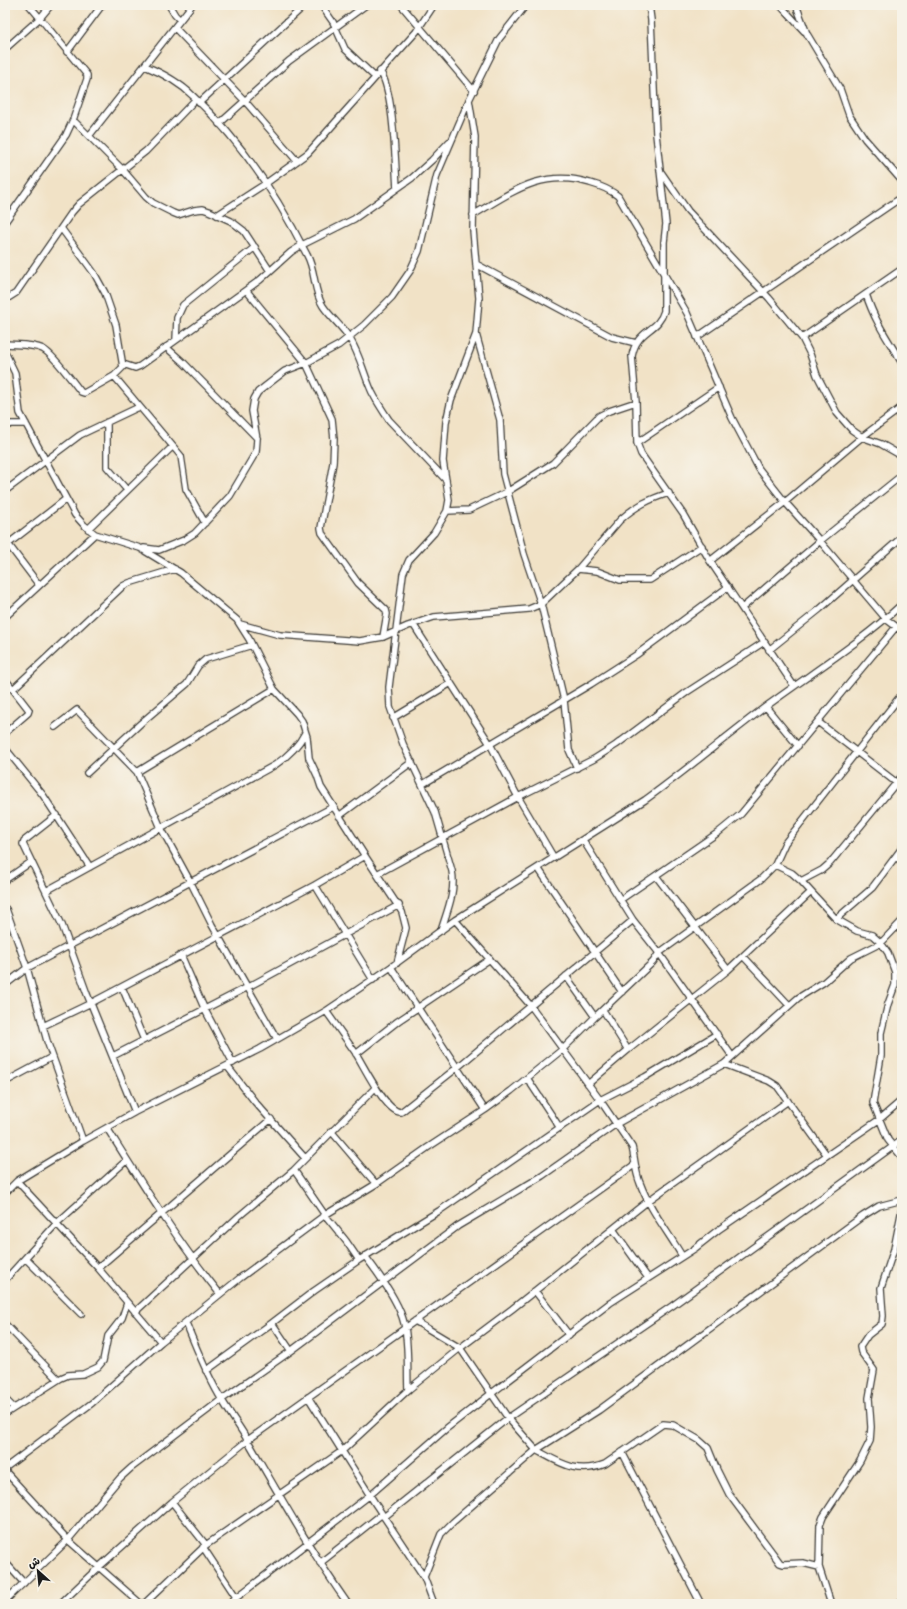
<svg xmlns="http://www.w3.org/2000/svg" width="907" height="1609" viewBox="0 0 907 1609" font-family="'Patrick Hand','Playpen Sans Arabic',sans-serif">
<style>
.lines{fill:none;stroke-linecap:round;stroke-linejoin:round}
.street-casing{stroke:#3c3a36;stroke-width:8}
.street{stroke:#fff;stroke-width:5.5}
</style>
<rect width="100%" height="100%" fill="#f7f3e8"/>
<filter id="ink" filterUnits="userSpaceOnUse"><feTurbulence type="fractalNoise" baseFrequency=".025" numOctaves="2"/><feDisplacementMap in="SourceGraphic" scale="8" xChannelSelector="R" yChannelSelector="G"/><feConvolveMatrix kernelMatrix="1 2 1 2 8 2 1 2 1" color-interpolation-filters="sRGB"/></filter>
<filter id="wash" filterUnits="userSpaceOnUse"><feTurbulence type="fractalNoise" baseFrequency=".012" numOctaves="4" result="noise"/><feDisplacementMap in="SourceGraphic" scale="16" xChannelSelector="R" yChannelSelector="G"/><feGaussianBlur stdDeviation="0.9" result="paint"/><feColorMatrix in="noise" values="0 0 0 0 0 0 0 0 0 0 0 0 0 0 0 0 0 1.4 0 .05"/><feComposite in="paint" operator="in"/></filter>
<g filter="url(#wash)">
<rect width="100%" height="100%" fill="#f1e2c6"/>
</g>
<g filter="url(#ink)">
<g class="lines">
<defs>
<path id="street" d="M169 5 175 15 180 20
M321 5 333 22 345 49 375 77
M401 5 474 91
M649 5 651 20 656 134 666 224 664 242V311C658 332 637 329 632 356L636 402 637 443 641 454 683 514 710 561 794 686
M780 5 804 31
M796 5 807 34 840 89 849 115 865 139 902 181
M175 28 244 100 297 161
M5 49 40 18 29 5
M67 52 102 5
M145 66C162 73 179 82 193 96 240 140 278 197 307 255 316 271 313 291 323 306 331 318 343 327 350 339 360 355 364 375 372 392 377 402 383 411 389 420L446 480
M380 71C394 92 395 160 397 188
M199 103 305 5
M73 120 123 170 146 197 153 203 173 213 178 215 194 210 203 209 209 211 231 221 244 231 270 271
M219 124 289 61 366 5
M89 136 192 5
M661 172 688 211 769 298 802 338 810 354 817 375 837 413 852 430 862 437 881 444 902 456
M217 215 265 184 308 153 416 32 434 5
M473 215C512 192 543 168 590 183 601 186 609 189 618 196L687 313 732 418 759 469 785 502 820 541 886 619 902 631
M5 222 66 135 73 120 87 79V75L40 18 51 5
M476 264 612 337 636 343
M246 290 306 363 332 419 334 439 333 463 321 528 322 533 358 583 386 610 387 614 383 637
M866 294C874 320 888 340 902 363
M5 300 16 293 72 212 79 204 146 151 196 99
M476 334 500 420 503 474 524 554 541 604 564 700 569 750 577 768
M697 337 902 197
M802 338 902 269
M176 340 177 318 183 305 255 247
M5 344C17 345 32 344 43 349 54 355 72 381 81 392L84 393 114 376 123 367 116 325 105 293 94 273 61 228
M166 347 184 363 257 438
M5 352 15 373 20 413 75 515 84 525 95 534 140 548 181 573 237 620 249 639 274 689 297 714 302 721 307 737 309 758 317 775 321 787 365 856 402 912 406 928 397 963
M123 364 135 368 140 366 260 280 291 252 302 245 354 219 412 178 432 160 449 142
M114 376 181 456 186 489 205 523
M107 422V467L127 490
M5 427 11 424H26
M637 443 719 387
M5 491 80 435 139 407
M447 511 469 510 507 492 553 463 599 416 609 411 636 402
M88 529 172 447
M5 540 39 585
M8 544 66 499
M144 548 159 550 184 540 195 533 230 496 256 452 257 439 252 411 254 399 258 392 285 371 306 363 339 345 364 325 392 297 410 271 419 251 437 175 469 100 499 39 526 5
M710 561 785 502 862 437 902 407
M578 569 597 571 620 580H650L702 546
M742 608 820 541 902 475
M5 617 95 534
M240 624 280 635 360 641 383 637 408 626 434 617 529 609 541 604 578 569 620 520C635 506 650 499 669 493
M413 624 490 744 518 797 554 858
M769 650 820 609 902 537
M5 679 29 710 28 713 5 733
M13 689 123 586 129 583 175 569
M766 707 798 746
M393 718 451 683
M818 722 902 787
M55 727 77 710 137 772 161 828 191 883 212 925 277 1039
M5 748 43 795 90 867
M137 772 274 689
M87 773 141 723 187 684 198 666 206 659 252 645
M423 784 591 684 636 655 728 587
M57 815 24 841 23 844 62 925 87 994 135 1112
M339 816 412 762
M583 840 633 920 659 953 732 1056
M896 857 902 862
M775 865 792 873 801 881 836 919 857 931 872 935 881 943 888 953 895 972V985L888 1004 881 1033V1056L873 1103 888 1140 902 1157
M538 868 622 992
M377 874 518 797 594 759 616 745 687 692 764 642
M656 876 728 970
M5 880 31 862
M801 881 822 870 830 863 902 776
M315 885 373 980
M46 891 275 765C288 756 298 747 305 733
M620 900 719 832 741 814 896 627
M6 909 27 968 47 1041 83 1141
M836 919 872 888 902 848
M455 920 531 1006 600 1100 632 1147C635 1159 635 1171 640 1183 650 1210 668 1232 682 1256
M441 931C447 911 456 892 452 871L435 812 403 744 390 707 389 687 403 574 409 560 434 533 447 511 449 500 443 461 446 422 451 400 476 334 479 298 473 230 475 137 469 100
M181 955 205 1010 233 1063
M743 956 789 1005
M391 967 485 1110
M566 976 595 1017
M5 985 27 968 333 807
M122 987 144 1040
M603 1010 628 1050
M326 1011C336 1025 345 1038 355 1052 363 1064 386 1113 401 1112L458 1067 633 920
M43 1026 91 1003 315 885 365 856
M356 1054 398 1021 490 959
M113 1056 248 987 399 905
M724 1064 769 1081 777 1086 826 1154
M227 1066 255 1102 305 1158
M527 1078 560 1128
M5 1082 52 1057
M588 1084 628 1050 728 970 811 892
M107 1128C143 1185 178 1242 220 1294
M331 1131 376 1184
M294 1170 325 1215 346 1241 359 1260
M17 1181 98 1268 161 1342
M5 1193 17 1181 83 1141 135 1112 260 1049 326 1011 391 967 455 920 645 800C687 770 726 736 768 705 813 672 861 642 902 604
M613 1229 648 1278
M365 1256C378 1273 399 1302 404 1323 409 1344 407 1368 408 1390
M25 1258 81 1314
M98 1268 271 1119
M5 1280 57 1223 127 1160
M535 1291 569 1335
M135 1312 238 1217 294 1170 375 1088
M415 1321 460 1348 508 1418 536 1450 453 1522 441 1534 424 1577 434 1604
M186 1323C197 1349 207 1376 222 1400 230 1414 240 1427 248 1441 280 1496 311 1552 348 1604
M272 1323 314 1291 359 1260 439 1211 600 1100 645 1077 717 1034
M5 1324 58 1379
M206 1371 272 1323 291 1351
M308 1397 376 1505 424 1577
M5 1399 14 1408
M5 1414 61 1378 68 1375 83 1374 98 1367 103 1361 108 1336 122 1318 127 1303
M622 1452 701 1604
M5 1468 92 1403 161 1342 240 1278 325 1215 376 1184 427 1148 485 1110 511 1091 563 1049 595 1017 653 962 659 953 761 879 775 865 785 843 902 694
M5 1471 68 1540 141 1604
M172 1502 206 1545
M384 1517 508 1418 672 1306 902 1140
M203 1547 236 1597
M5 1562 24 1583
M320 1563 382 1514
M819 1567 803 1563 783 1564 780 1563 729 1494 717 1470 708 1448 699 1440 673 1425 663 1424 605 1464C577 1475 560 1463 536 1450L599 1410 863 1216 879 1206 902 1200
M5 1601 68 1540 120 1478 131 1468 221 1400 291 1351 458 1226 542 1176 616 1124 724 1064 798 998 824 982 851 958 881 943 902 921
M60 1604 99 1567 172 1502 248 1440 634 1165
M144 1604 206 1545 342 1451 408 1390 460 1348 512 1309 648 1201 788 1101
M228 1604 370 1495 447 1428 492 1393 610 1303 694 1249 718 1230 880 1119 902 1100
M831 1604 819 1567 820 1525 823 1517 860 1461 870 1441 871 1427 869 1398 874 1370 861 1352 860 1347 868 1335 882 1324 883 1316 881 1288 894 1249 902 1209
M896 1604 902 1601"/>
</defs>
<use href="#street" class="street-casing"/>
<use href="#street" class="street"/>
</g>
</g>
<rect width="907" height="1609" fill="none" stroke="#f7f3e8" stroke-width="20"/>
<g transform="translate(38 1571) rotate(333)" stroke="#f7f3e8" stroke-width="3" paint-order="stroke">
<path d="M0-3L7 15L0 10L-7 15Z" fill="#1c1c1c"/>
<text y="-6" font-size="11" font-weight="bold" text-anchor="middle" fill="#1c1c1c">ش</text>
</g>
</svg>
